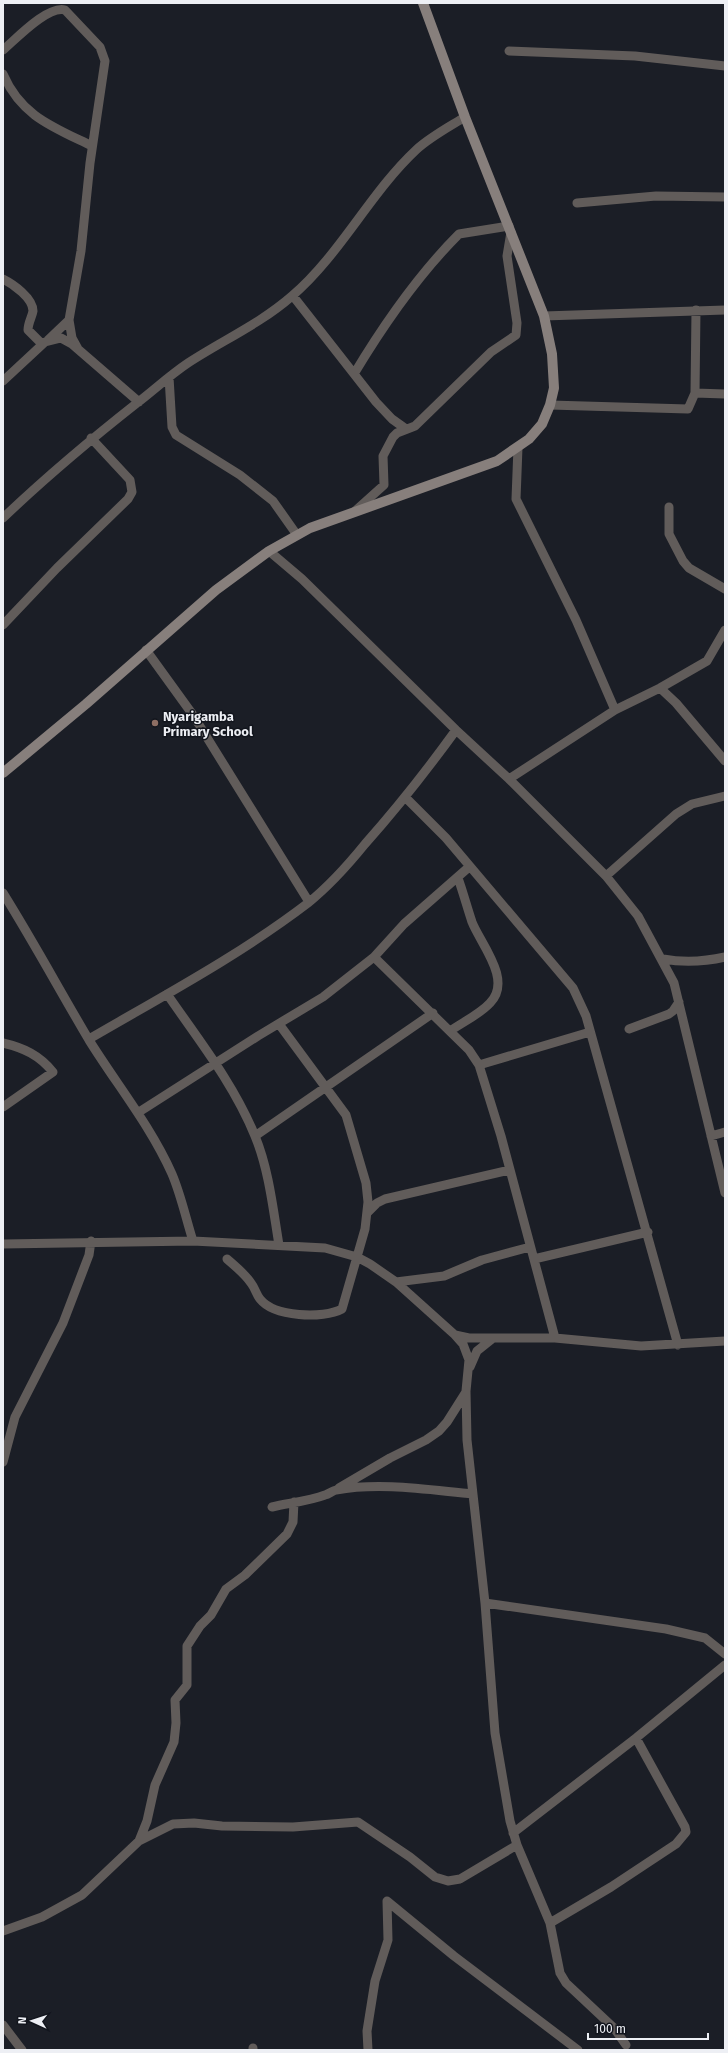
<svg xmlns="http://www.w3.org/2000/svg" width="728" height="2053" viewBox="0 0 728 2053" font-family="'Fira Sans',sans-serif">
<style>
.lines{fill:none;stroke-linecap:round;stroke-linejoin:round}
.street{stroke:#615c5a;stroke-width:9}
.secondary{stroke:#877f7c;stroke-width:10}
.education-dot{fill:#8d6e63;stroke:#12151d;stroke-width:1.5}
.labels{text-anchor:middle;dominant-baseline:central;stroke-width:3;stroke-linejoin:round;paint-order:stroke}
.poi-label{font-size:13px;font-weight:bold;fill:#edeff4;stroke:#12151d;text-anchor:start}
</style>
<rect width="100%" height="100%" fill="#1b1e26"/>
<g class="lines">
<path class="street" d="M3 50C16 39 48 5 65 10L100 47 105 61 90 163 81 251 69 320 72 338 78 349
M509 51 635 56 725 66
M3 74C21 116 53 127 92 146
M577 203 656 196 725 197
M3 279C13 284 33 298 33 311 32 317 28 323 28 330L42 344
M293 296 376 402 392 419 406 429
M544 316 725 310
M48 340 69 320
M354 374C384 324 418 275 459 234L509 226
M169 377 172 427 176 435 240 475 273 501 297 535
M3 381 45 342 61 338 72 344 139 402
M695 393 725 394
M550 405 688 409 695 393 696 310
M518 447 516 499 576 620 615 710
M669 507V534L683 561 689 568 725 589
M355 511 384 485 383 456 393 437 397 433 415 426 491 352 516 335 517 323 507 256 511 232
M3 518C46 477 90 440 137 403 154 390 170 375 188 363 223 340 260 324 292 296 340 255 370 193 416 150 430 137 449 127 465 117
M269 551 302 579 456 730 509 779 606 876 638 916 674 983 725 1193
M3 625 57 568 128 499 132 492 130 480 91 438
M146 650 193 715 309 902
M660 688 676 703 725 761
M509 779 615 710 660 688 707 661 725 630
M405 797 446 838 573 988 586 1016 678 1345
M606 876 676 814 692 804 725 796
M3 893C33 941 60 991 89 1040 117 1085 150 1125 172 1174 181 1195 186 1219 193 1241
M374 957 469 1050 479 1065 501 1136 555 1338
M663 959C685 963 703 962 725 957
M167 994C198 1039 234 1084 255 1136 269 1170 273 1209 279 1245
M629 1029 669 1014 673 1011 679 1002
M450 1031C463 1022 480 1014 490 1003 513 980 480 943 472 922 467 907 463 892 458 878
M89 1039C163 996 240 955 308 903 329 886 348 865 365 844 397 808 427 770 456 730
M3 1043C24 1048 39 1055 53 1072L3 1107
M479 1065 590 1032
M139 1112 258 1036 323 997 374 957 404 924 469 867
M255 1136 433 1013
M711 1136 725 1132
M368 1212 377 1203 385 1199 510 1170
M3 1244 193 1241 325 1248 357 1257 370 1264 396 1282 455 1335 469 1338H555L641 1346 725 1341
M227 1259C235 1266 245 1274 251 1283 255 1288 256 1294 260 1299 274 1317 323 1319 342 1309L365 1229 368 1202 366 1183 346 1115 279 1024
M534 1259 648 1232
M396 1282 444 1276 482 1260 530 1247
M455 1335 463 1344 469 1360 466 1391 467 1440 485 1603 495 1733 510 1821 517 1845 550 1923 560 1973 566 1983 614 2028 626 2045
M470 1367 477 1351 492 1339
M3 1462 15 1417 63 1323 89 1255 91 1241
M339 1488 390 1458 426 1440 439 1431 447 1422 466 1392
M272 1507C289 1503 309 1501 325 1495 329 1494 332 1491 336 1490 381 1482 429 1490 473 1494
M485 1603 666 1629 705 1638 725 1654
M513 1833 636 1738 725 1665
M139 1841 147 1821 155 1785 174 1742 176 1723 175 1700 187 1685V1646L200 1626 211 1615 226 1589 245 1575 287 1534 293 1522 294 1502
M387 1901 454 1956 578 2050
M550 1923 611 1887 676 1844 686 1832 685 1827 636 1738
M3 1931 42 1917 82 1895 139 1841 173 1824 194 1823 222 1826 293 1827 358 1822 410 1857 435 1877 448 1881 460 1879 517 1845
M3 2025 22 2050
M253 2050V2048
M368 2050 367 2031 375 1981 388 1940 387 1901"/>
<path class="secondary" d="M3 773 86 704 216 590 269 551 310 528 497 461 529 439 542 424 550 405 554 388 552 354 544 316 465 117 423 3"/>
</g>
<circle class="education-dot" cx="155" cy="723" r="4"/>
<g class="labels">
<g class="poi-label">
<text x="163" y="716">Nyarigamba<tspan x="163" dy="15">Primary School</tspan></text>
</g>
</g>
<rect width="728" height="2053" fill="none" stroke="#edeff4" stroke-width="8"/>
<g transform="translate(32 2021) rotate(273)" stroke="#12151d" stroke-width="3" paint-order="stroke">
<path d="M0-3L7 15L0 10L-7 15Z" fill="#edeff4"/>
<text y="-6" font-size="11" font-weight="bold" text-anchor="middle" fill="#edeff4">N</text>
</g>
<path d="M588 2033v6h120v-6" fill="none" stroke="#edeff4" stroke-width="2"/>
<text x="594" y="2033" font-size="12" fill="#edeff4" stroke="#12151d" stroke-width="3" paint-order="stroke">100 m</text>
</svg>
